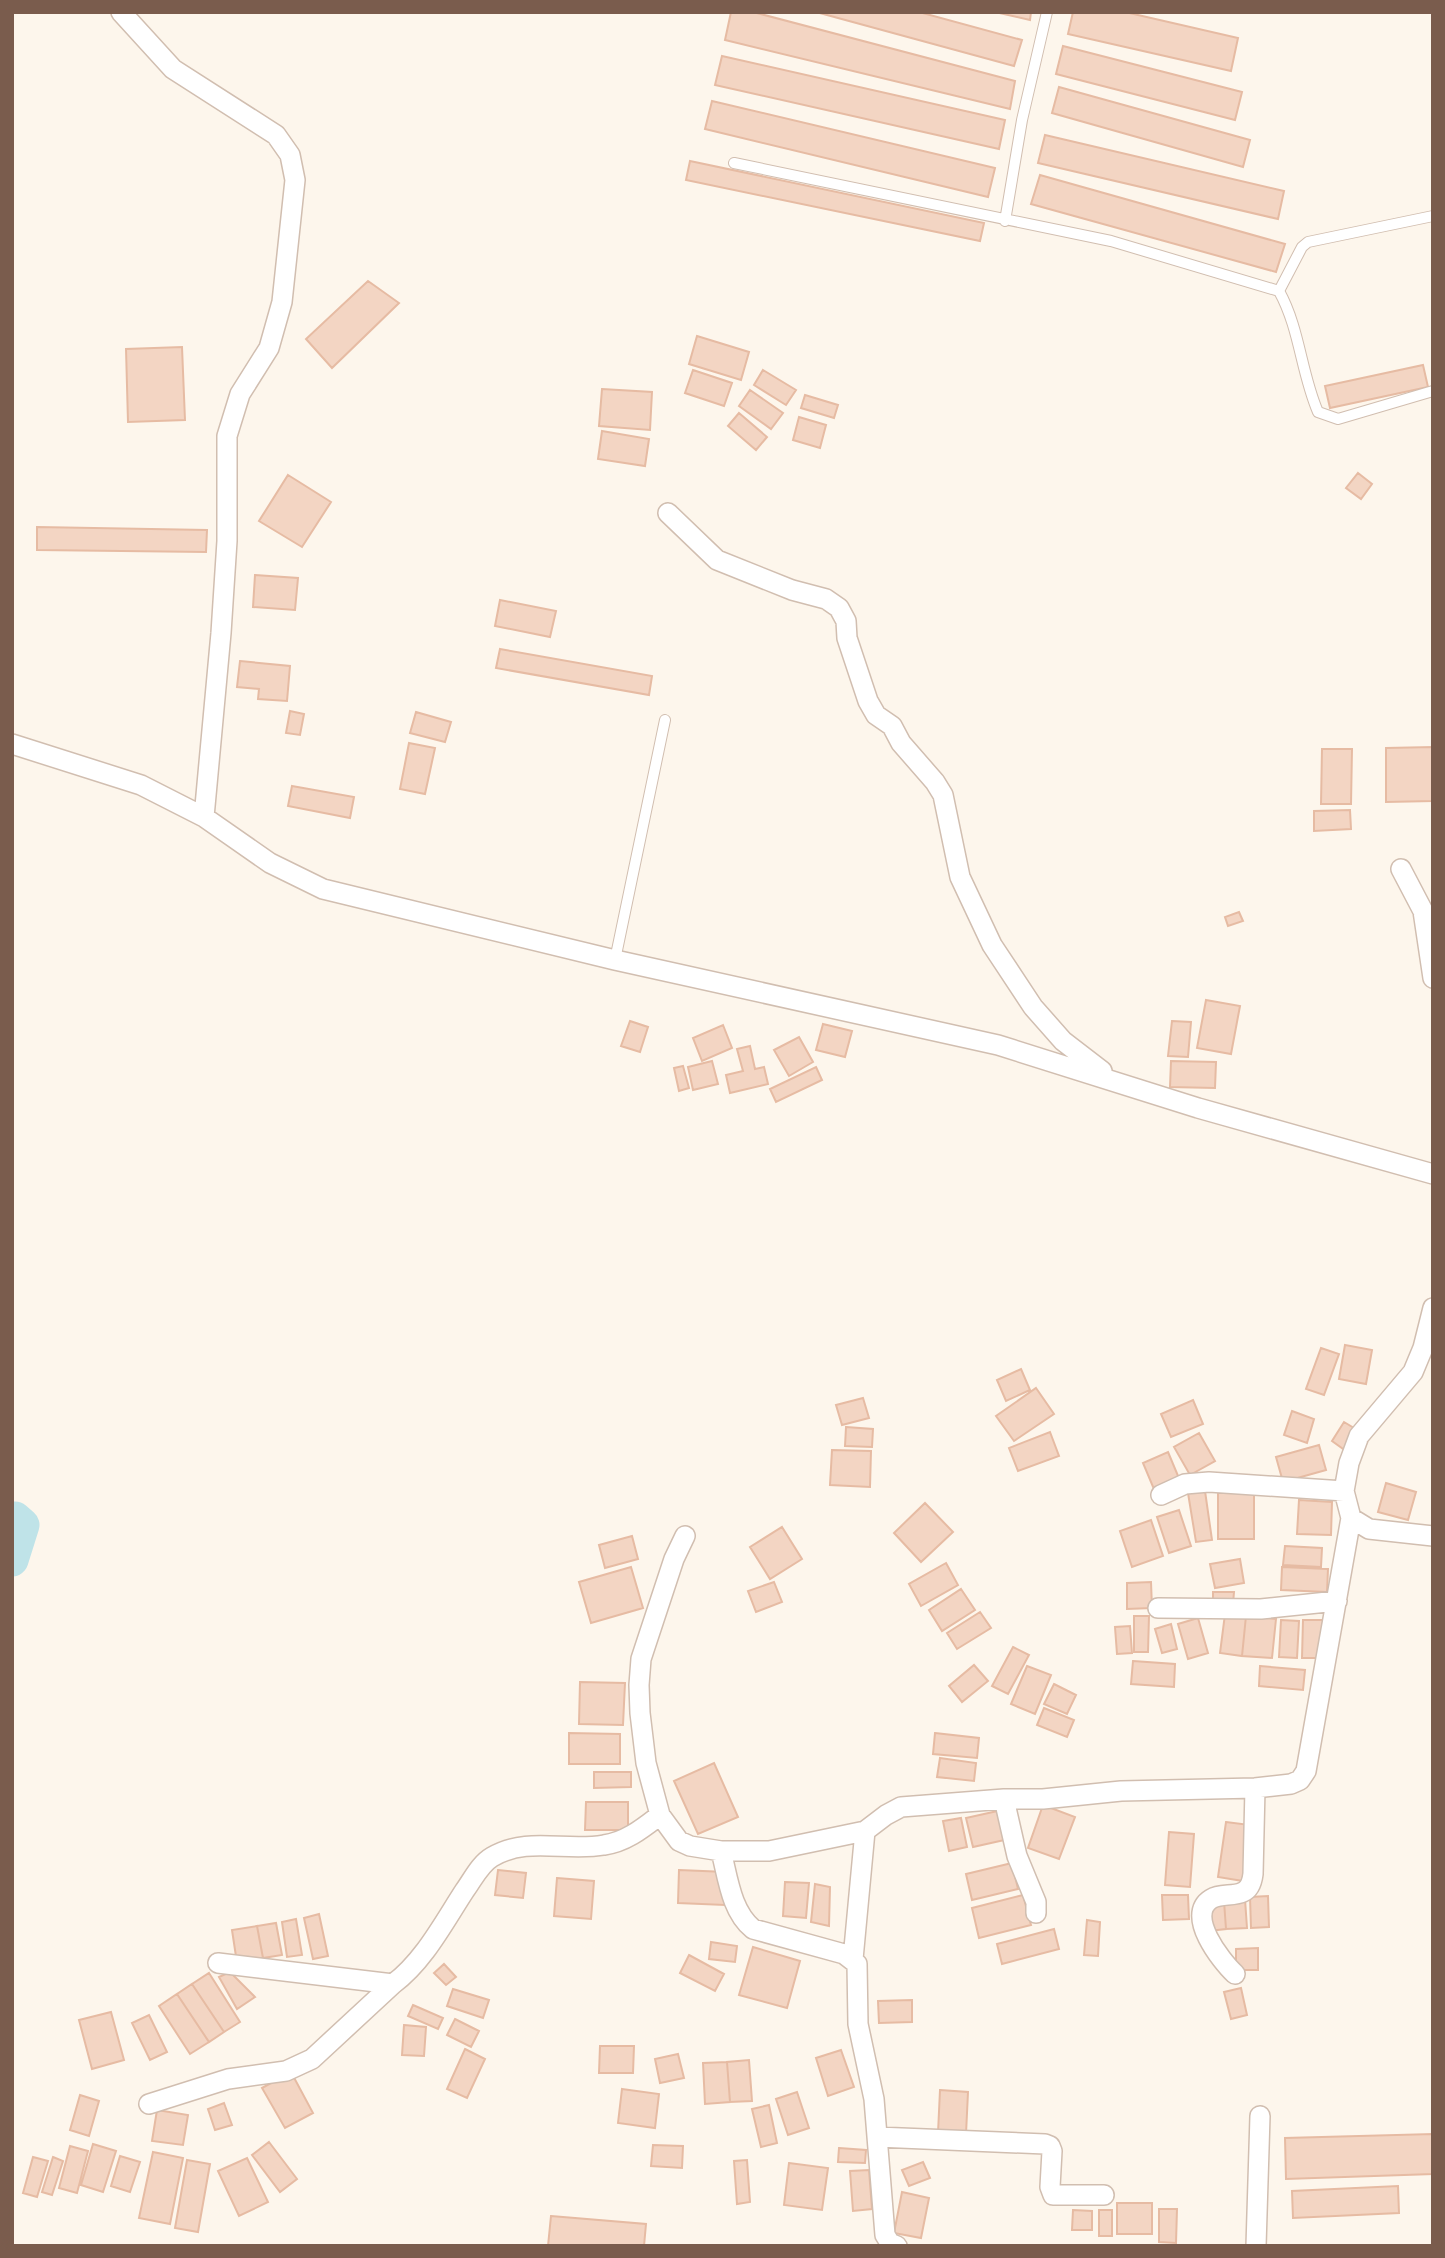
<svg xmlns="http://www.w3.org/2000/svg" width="1445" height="2258" viewBox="0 0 1445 2258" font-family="Quicksand,sans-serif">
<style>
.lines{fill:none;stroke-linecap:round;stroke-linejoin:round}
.river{stroke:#bfe3e8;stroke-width:33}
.building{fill:#f3d5c3;stroke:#e6bba3;stroke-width:2}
.service-casing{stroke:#d1beb0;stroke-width:12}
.minor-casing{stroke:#d1beb0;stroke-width:22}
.service{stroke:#fff;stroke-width:10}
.minor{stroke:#fff;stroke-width:19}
</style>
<rect width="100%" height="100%" fill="#fdf6ec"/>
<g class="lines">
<path class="river" d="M12 1518H15L23 1525 12 1560"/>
</g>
<path class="building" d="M731 12H753L1015 81 1010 109 725 40Z
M816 12H919L1022 40 1014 66Z
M995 12H1031L1030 20Z
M1073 12H1125L1238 38 1231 71 1068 34Z
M1063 46 1242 92 1235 120 1056 74Z
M722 56 1005 120 999 149 715 85Z
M1059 87 1250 140 1243 167 1052 113Z
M712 101 995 168 988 197 705 129Z
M1045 135 1284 191 1278 219 1038 163Z
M690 161 984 223 980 241 686 180Z
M1040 175 1285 244 1276 272 1031 204Z
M368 281 399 303 332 368 306 339Z
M697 336 749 352 741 380 689 364Z
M182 347 185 420 128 422 126 349Z
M1423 365 1428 387 1330 408 1325 386Z
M693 370 732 383 724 406 685 393Z
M763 370 796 390 786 405 754 385Z
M602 389 652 392 650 430 599 426Z
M750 390 783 413 771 429 739 406Z
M805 395 838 405 834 418 801 408Z
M739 413 767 437 756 450 728 426Z
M799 417 826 425 820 448 793 440Z
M602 431 649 439 645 466 598 459Z
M1358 473 1372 484 1361 499 1346 488Z
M288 475 331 502 302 547 259 521Z
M37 527 207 530 206 552 37 550Z
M255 575 298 578 295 610 253 607Z
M500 600 556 611 550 637 495 626Z
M500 649 652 676 649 695 496 668Z
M240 661 290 666 287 701 258 699 259 689 237 687Z
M290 711 304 714 300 735 286 733Z
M416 712 451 722 445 742 410 733Z
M409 743 435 748 425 794 400 789Z
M1433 747V801L1386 802V748Z
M1322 749H1352L1351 804H1321Z
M292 786 354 797 350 818 288 806Z
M1350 810 1351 829 1314 831V811Z
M1239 912 1243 921 1228 926 1225 917Z
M1206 1000 1240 1006 1231 1054 1197 1048Z
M630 1021 648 1027 640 1052 621 1046Z
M1172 1021 1191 1022 1188 1057 1168 1056Z
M823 1024 852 1031 845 1057 816 1050Z
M723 1025 732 1048 702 1061 693 1038Z
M799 1037 813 1062 789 1076 774 1050Z
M750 1046 755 1069 764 1067 768 1084 730 1093 726 1075 743 1071 737 1049Z
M712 1061 718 1084 693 1090 688 1067Z
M1171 1061 1216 1062 1215 1088 1170 1087Z
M683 1066 689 1088 679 1091 674 1068Z
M816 1067 822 1080 776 1102 770 1089Z
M1345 1345 1372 1350 1366 1384 1339 1379Z
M1321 1348 1339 1354 1324 1395 1306 1389Z
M1021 1369 1030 1390 1006 1401 997 1380Z
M1036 1388 1054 1414 1014 1441 996 1416Z
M863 1398 869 1418 842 1425 836 1405Z
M1193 1400 1203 1424 1171 1437 1161 1414Z
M1292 1411 1314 1419 1307 1443 1284 1435Z
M1344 1422 1359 1431 1346 1451 1332 1441Z
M846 1427 873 1429 872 1447 845 1446Z
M1050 1432 1059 1456 1018 1471 1009 1448Z
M1199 1433 1215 1461 1190 1475 1174 1447Z
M1319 1445 1326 1470 1283 1482 1276 1457Z
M832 1450 871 1451 870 1487 830 1485Z
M1168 1452 1181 1483 1156 1494 1143 1463Z
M1386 1483 1416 1492 1408 1520 1378 1512Z
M1205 1491 1212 1540 1196 1542 1188 1493Z
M1218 1493H1254V1539H1218Z
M1299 1500 1332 1502 1331 1535 1297 1534Z
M925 1503 953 1532 921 1562 894 1533Z
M1179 1510 1191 1546 1169 1553 1157 1517Z
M1151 1520 1163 1556 1132 1567 1120 1531Z
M782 1527 802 1559 770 1579 750 1547Z
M632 1536 638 1559 605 1568 599 1545Z
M1285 1546 1322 1548 1321 1567 1283 1565Z
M1240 1559 1244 1583 1215 1588 1210 1564Z
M946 1563 958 1585 921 1606 909 1584Z
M631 1567 643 1608 591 1623 579 1582Z
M1282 1567 1328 1569 1327 1592 1281 1590Z
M774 1582 782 1602 756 1612 748 1591Z
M1151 1582 1152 1608 1127 1609V1583Z
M961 1589 975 1610 942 1631 929 1610Z
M1213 1592H1234L1233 1604 1213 1603Z
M980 1612 991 1628 957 1649 947 1633Z
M1225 1614 1246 1616 1242 1656 1220 1653Z
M1134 1616H1149L1148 1652H1134Z
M1246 1616 1276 1619 1272 1658 1242 1656Z
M1198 1618 1208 1653 1188 1659 1178 1624Z
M1281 1620 1299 1621 1297 1658 1279 1657Z
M1303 1620H1325L1324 1658H1302Z
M1171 1624 1177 1649 1162 1653 1155 1629Z
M1130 1626 1132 1653 1117 1654 1115 1627Z
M1013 1647 1029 1655 1008 1694 992 1686Z
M1133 1661 1175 1664 1174 1687 1131 1684Z
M974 1665 988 1681 962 1702 949 1686Z
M1027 1666 1051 1675 1035 1714 1011 1704Z
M1260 1666 1305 1670 1303 1690 1259 1686Z
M580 1682 625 1683 623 1725 579 1724Z
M1054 1684 1076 1695 1067 1714 1044 1704Z
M1044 1708 1074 1720 1067 1737 1037 1725Z
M569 1733 620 1734V1764H569Z
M935 1733 979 1738 977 1758 933 1754Z
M940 1758 976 1763 974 1781 937 1777Z
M714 1763 738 1817 698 1834 674 1781Z
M594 1772H631V1787L594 1788Z
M586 1802H628V1830H585Z
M1043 1805 1075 1817 1059 1859 1028 1848Z
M1002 1810 1009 1839 973 1847 966 1818Z
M961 1818 967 1847 949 1851 943 1821Z
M1226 1822 1250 1825 1243 1881 1218 1877Z
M1169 1832 1194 1834 1190 1887 1165 1885Z
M1012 1863 1018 1889 972 1900 966 1874Z
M498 1870 526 1873 523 1898 495 1895Z
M679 1870 726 1872 725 1905 678 1903Z
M557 1878 594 1881 591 1919 554 1916Z
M785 1882 809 1883 806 1918 783 1916Z
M815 1884 830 1887 829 1926 811 1922Z
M1023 1895 1031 1925 979 1938 972 1908Z
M1162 1895H1188L1189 1919 1163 1920Z
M1268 1896 1269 1927 1251 1928 1250 1897Z
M1245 1899 1247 1928 1226 1929 1224 1901Z
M1224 1901 1226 1929 1209 1931 1207 1902Z
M319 1914 328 1956 313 1959 304 1918Z
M296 1919 302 1955 287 1957 282 1922Z
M1087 1920 1100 1922 1098 1956 1084 1955Z
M276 1923 282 1955 263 1958 257 1926Z
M257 1926 263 1958 237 1963 232 1930Z
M1054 1929 1059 1949 1002 1964 997 1944Z
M711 1942 737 1946 735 1962 709 1959Z
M753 1947 800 1961 787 2008 739 1995Z
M1258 1948V1970H1236V1949Z
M689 1955 724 1974 715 1991 680 1973Z
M444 1964 456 1977 446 1985 434 1973Z
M230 1972 255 1997 237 2009 219 1977Z
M209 1973 240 2022 224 2032 192 1984Z
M192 1984 224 2032 209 2042 177 1994Z
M1241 1988 1247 2015 1231 2019 1224 1992Z
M453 1989 489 2000 483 2018 447 2006Z
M177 1994 209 2042 190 2054 159 2006Z
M912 2000V2022L879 2023 878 2001Z
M413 2005 443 2018 438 2029 408 2016Z
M111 2012 124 2060 92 2069 79 2020Z
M149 2015 167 2052 150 2060 132 2023Z
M455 2019 479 2031 471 2047 447 2035Z
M404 2025 426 2027 424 2056 402 2055Z
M600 2046H634L633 2073H599Z
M465 2049 485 2059 467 2098 447 2089Z
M841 2050 854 2087 828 2096 816 2058Z
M678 2054 684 2078 660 2083 655 2059Z
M749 2060 752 2101 730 2102 727 2062Z
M727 2062 730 2102 705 2104 703 2063Z
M291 2072 313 2113 285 2128 262 2088Z
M622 2089 659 2094 655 2128 618 2123Z
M940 2090 968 2092 966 2134 938 2133Z
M797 2092 809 2128 788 2135 776 2099Z
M80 2095 99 2101 89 2136 70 2130Z
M224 2103 232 2125 215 2130 208 2109Z
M769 2105 777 2143 761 2147 752 2109Z
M157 2110 188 2115 183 2145 152 2141Z
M1433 2134V2174L1286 2179 1285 2138Z
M269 2142 297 2179 280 2192 252 2155Z
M93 2144 116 2151 103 2192 81 2185Z
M653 2145 683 2146 682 2168 651 2166Z
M70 2146 88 2151 77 2193 59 2188Z
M839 2148 866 2150 865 2163 838 2162Z
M153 2152 183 2158 170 2224 139 2218Z
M120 2156 140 2162 130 2192 111 2186Z
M33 2157 48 2161 37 2197 23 2193Z
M53 2157 63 2161 52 2195 42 2192Z
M247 2158 268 2202 239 2216 218 2171Z
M187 2160 210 2164 198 2232 175 2228Z
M747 2160 750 2202 737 2204 734 2161Z
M923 2162 930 2178 909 2186 902 2170Z
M789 2163 828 2168 822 2210 784 2205Z
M869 2170 872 2209 853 2211 850 2171Z
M1398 2186 1399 2213 1293 2218 1292 2191Z
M902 2192 929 2198 921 2238 894 2233Z
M1117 2203H1152V2234H1117Z
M1159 2209H1177L1176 2243 1159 2242Z
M1073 2210 1092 2211V2230H1072Z
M1099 2210H1112V2236H1099Z
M551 2216 646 2224 644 2246H548Z"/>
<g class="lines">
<defs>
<path id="service" d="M734 163 1111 241 1279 291C1300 329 1301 373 1318 412L1338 419 1433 391
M1005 221 1022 120 1047 12
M1279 291 1302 247 1308 242 1433 216
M615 960 665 720"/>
<path id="minor" d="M121 12 173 69 276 135 290 155 295 180 282 302 269 348 240 394 227 436V541L221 633 204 817
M668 513 717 560 792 590 826 599 839 608 846 621 847 638 868 701 876 715 892 726 901 743 935 782 943 795 960 877 992 945 1033 1007 1063 1041 1102 1071
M12 744 141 785 204 817 270 863 323 889 615 960 998 1045 1198 1108 1433 1174
M1401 869 1423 911 1433 978
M1161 1495 1185 1484 1209 1482 1344 1491
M1351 1518 1369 1529 1433 1536
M685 1536 674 1559 641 1659 639 1685 640 1713 646 1763 660 1815 679 1841 690 1846 721 1851H769L865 1831 886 1815 901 1807 1004 1799H1043L1121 1791 1255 1788 1291 1784 1300 1780 1306 1771 1351 1518 1344 1491 1349 1463 1359 1436 1413 1372 1423 1348 1433 1308
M1158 1608 1261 1609 1337 1601
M1004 1799 1017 1856 1036 1902V1913
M721 1851C728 1878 731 1911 753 1929L844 1954 857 1964 858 2024 874 2099 885 2235 890 2243 897 2246
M853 1959 865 1831
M218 1963 393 1984C424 1961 444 1922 465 1890 473 1879 480 1864 492 1857 527 1836 566 1852 604 1845 626 1842 643 1828 660 1815
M1235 1974C1221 1961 1185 1915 1211 1899 1221 1893 1233 1897 1243 1892 1250 1889 1252 1882 1253 1874L1255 1788
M149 2104 228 2079 286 2071 312 2059 393 1984
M877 2137 1045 2144 1050 2146 1052 2151 1050 2187 1053 2195H1104
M1256 2246 1260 2116"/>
</defs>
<use href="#service" class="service-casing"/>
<use href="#minor" class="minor-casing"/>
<use href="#service" class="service"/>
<use href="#minor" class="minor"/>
</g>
<rect width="1445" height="2258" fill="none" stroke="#7a5c4d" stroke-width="28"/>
</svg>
